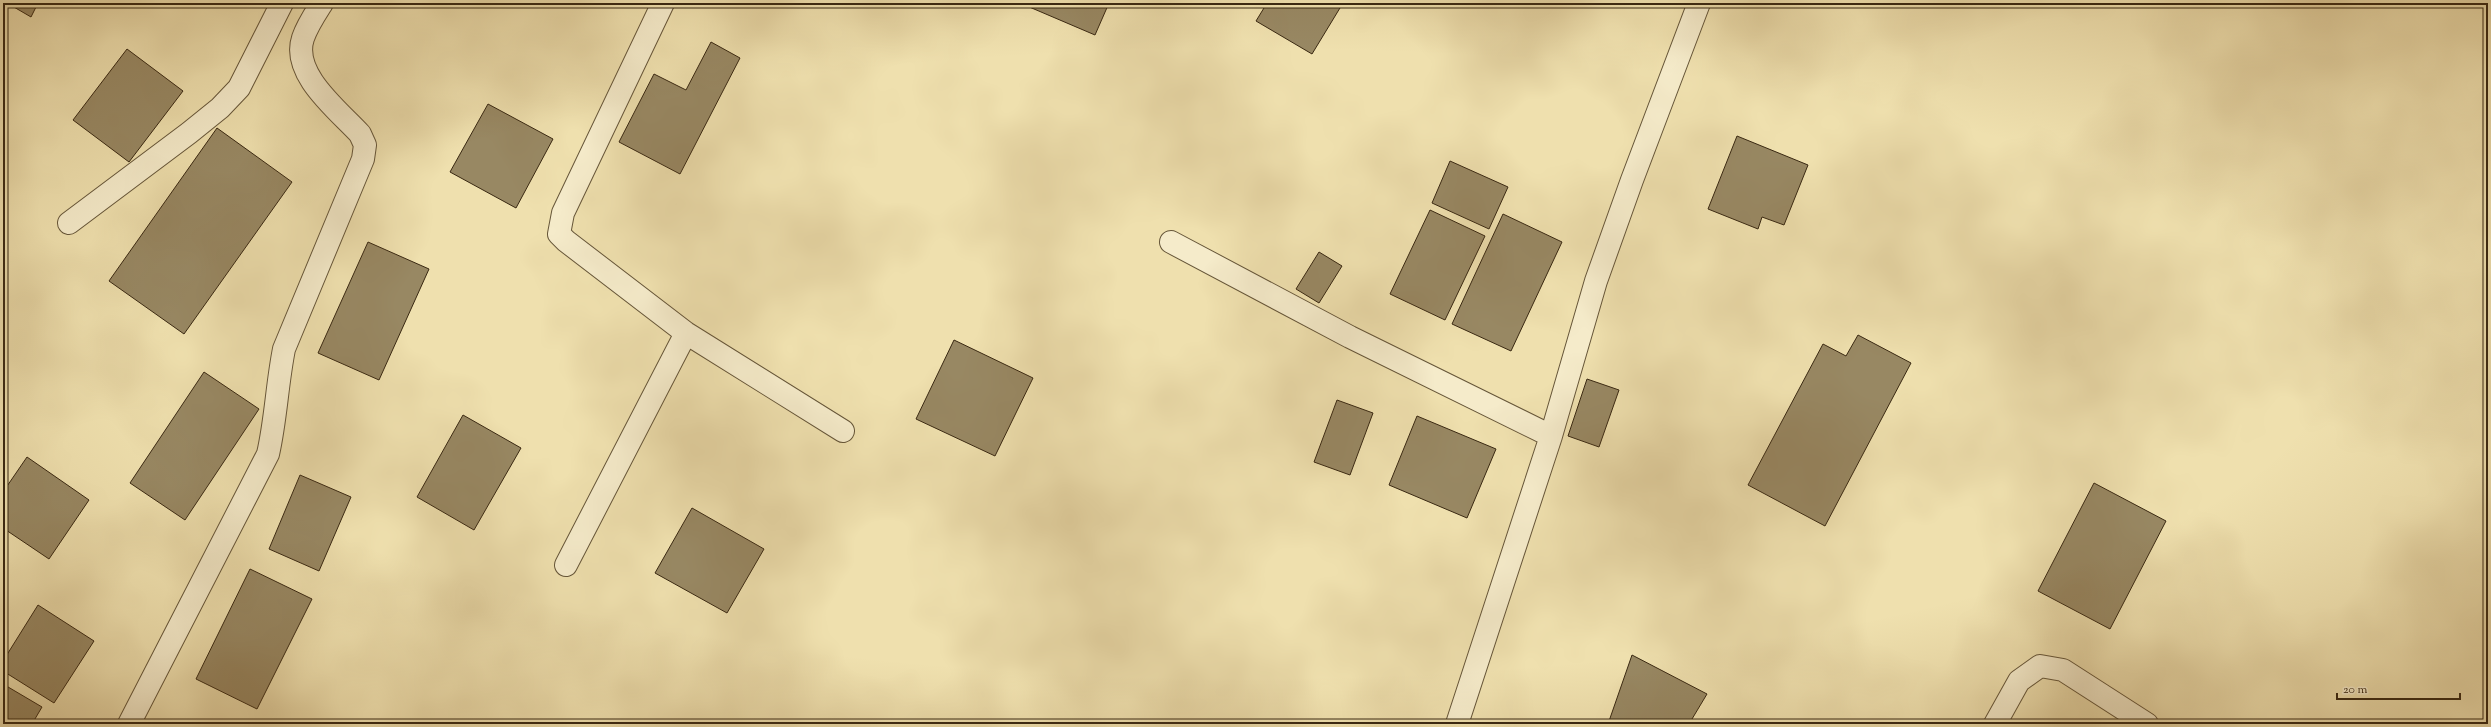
<svg xmlns="http://www.w3.org/2000/svg" width="2491" height="727" viewBox="0 0 2491 727" font-family="'Sorts Mill Goudy',serif">
<style>
.building{fill:#988863;stroke:#392812}
.lines{fill:none;stroke-linecap:round;stroke-linejoin:round}
.minor-casing{stroke:#665639;stroke-width:24}
.minor{stroke:#f5ebca;stroke-width:22}
</style>
<rect width="100%" height="100%" fill="#efe0ae"/>
<filter id="stains"><feTurbulence type="fractalNoise" baseFrequency=".005" numOctaves="4"/><feColorMatrix values="0 0 0 0 .2 0 0 0 0 .09 0 0 0 0 .02 0 0 0 .5 -.17"/></filter>
<radialGradient id="worn" r=".72"><stop offset=".6" stop-color="#630" stop-opacity="0"/><stop offset="1" stop-color="#630" stop-opacity=".3"/></radialGradient>
<path class="building" d="M3 3H38L31 17 7 3 3 10Z
M1020 3H1109L1095 35Z
M1267 3H1343L1312 54 1256 21Z
M711 42 740 58 680 174 619 142 654 74 686 90Z
M127 49 183 91 129 162 73 120Z
M488 104 553 139 516 208 450 172Z
M217 128 292 182 184 334 109 281Z
M1737 136 1808 165 1784 225 1762 217 1758 229 1708 209Z
M1450 161 1508 187 1489 229 1432 203Z
M1430 210 1485 236 1445 320 1390 294Z
M1503 214 1562 242 1511 351 1452 324Z
M368 242 429 269 379 380 318 353Z
M1319 252 1342 266 1319 303 1296 289Z
M1858 335 1911 363 1825 526 1748 485 1823 344 1846 356Z
M954 340 1033 378 995 456 916 419Z
M204 372 259 409 185 520 130 483Z
M1587 379 1619 390 1599 447 1568 436Z
M1337 400 1373 413 1350 475 1314 462Z
M463 415 521 448 474 530 417 497Z
M1417 416 1496 449 1467 518 1389 485Z
M27 457 89 500 49 559 3 528V492Z
M300 475 351 497 319 571 269 549Z
M2094 483 2166 521 2110 629 2038 591Z
M692 508 764 549 727 613 655 573Z
M250 569 312 599 257 709 196 679Z
M38 605 94 641 54 703 3 671V661Z
M1632 655 1707 694 1689 724H1608Z
M3 684 42 707 32 724 3 723Z"/>
<g class="lines">
<defs>
<path id="minor" d="M663 3 563 213 559 234 566 241 686 333 843 431
M69 223 189 133 220 108 239 88 282 3
M1171 242 1350 337 1551 436
M566 565 686 333
M129 724 268 454C276 419 277 384 284 349L363 159 365 145 360 134C338 110 291 74 303 38 307 26 315 14 322 3
M1457 724 1551 436 1596 281 1632 180 1699 3
M1995 724 2019 681 2040 666 2063 670 2147 724"/>
</defs>
<use href="#minor" class="minor-casing"/>
<use href="#minor" class="minor"/>
</g>
<rect width="2491" height="727" fill="none" stroke="#efe0ae" stroke-width="16"/>
<rect x="4" y="4" width="2483" height="719" fill="none" stroke="#392812" stroke-width="2"/>
<rect x="8" y="8" width="2475" height="711" fill="none" stroke="#392812"/>
<path d="M2337 693v6h123v-6" fill="none" stroke="#392812" stroke-width="2"/>
<text x="2343" y="693" font-size="12" fill="#392812" stroke="#f5ebca" stroke-width="3" paint-order="stroke">20 m</text>
<rect width="100%" height="100%" filter="url(#stains)"/>
<rect width="100%" height="100%" fill="url(#worn)"/>
</svg>
